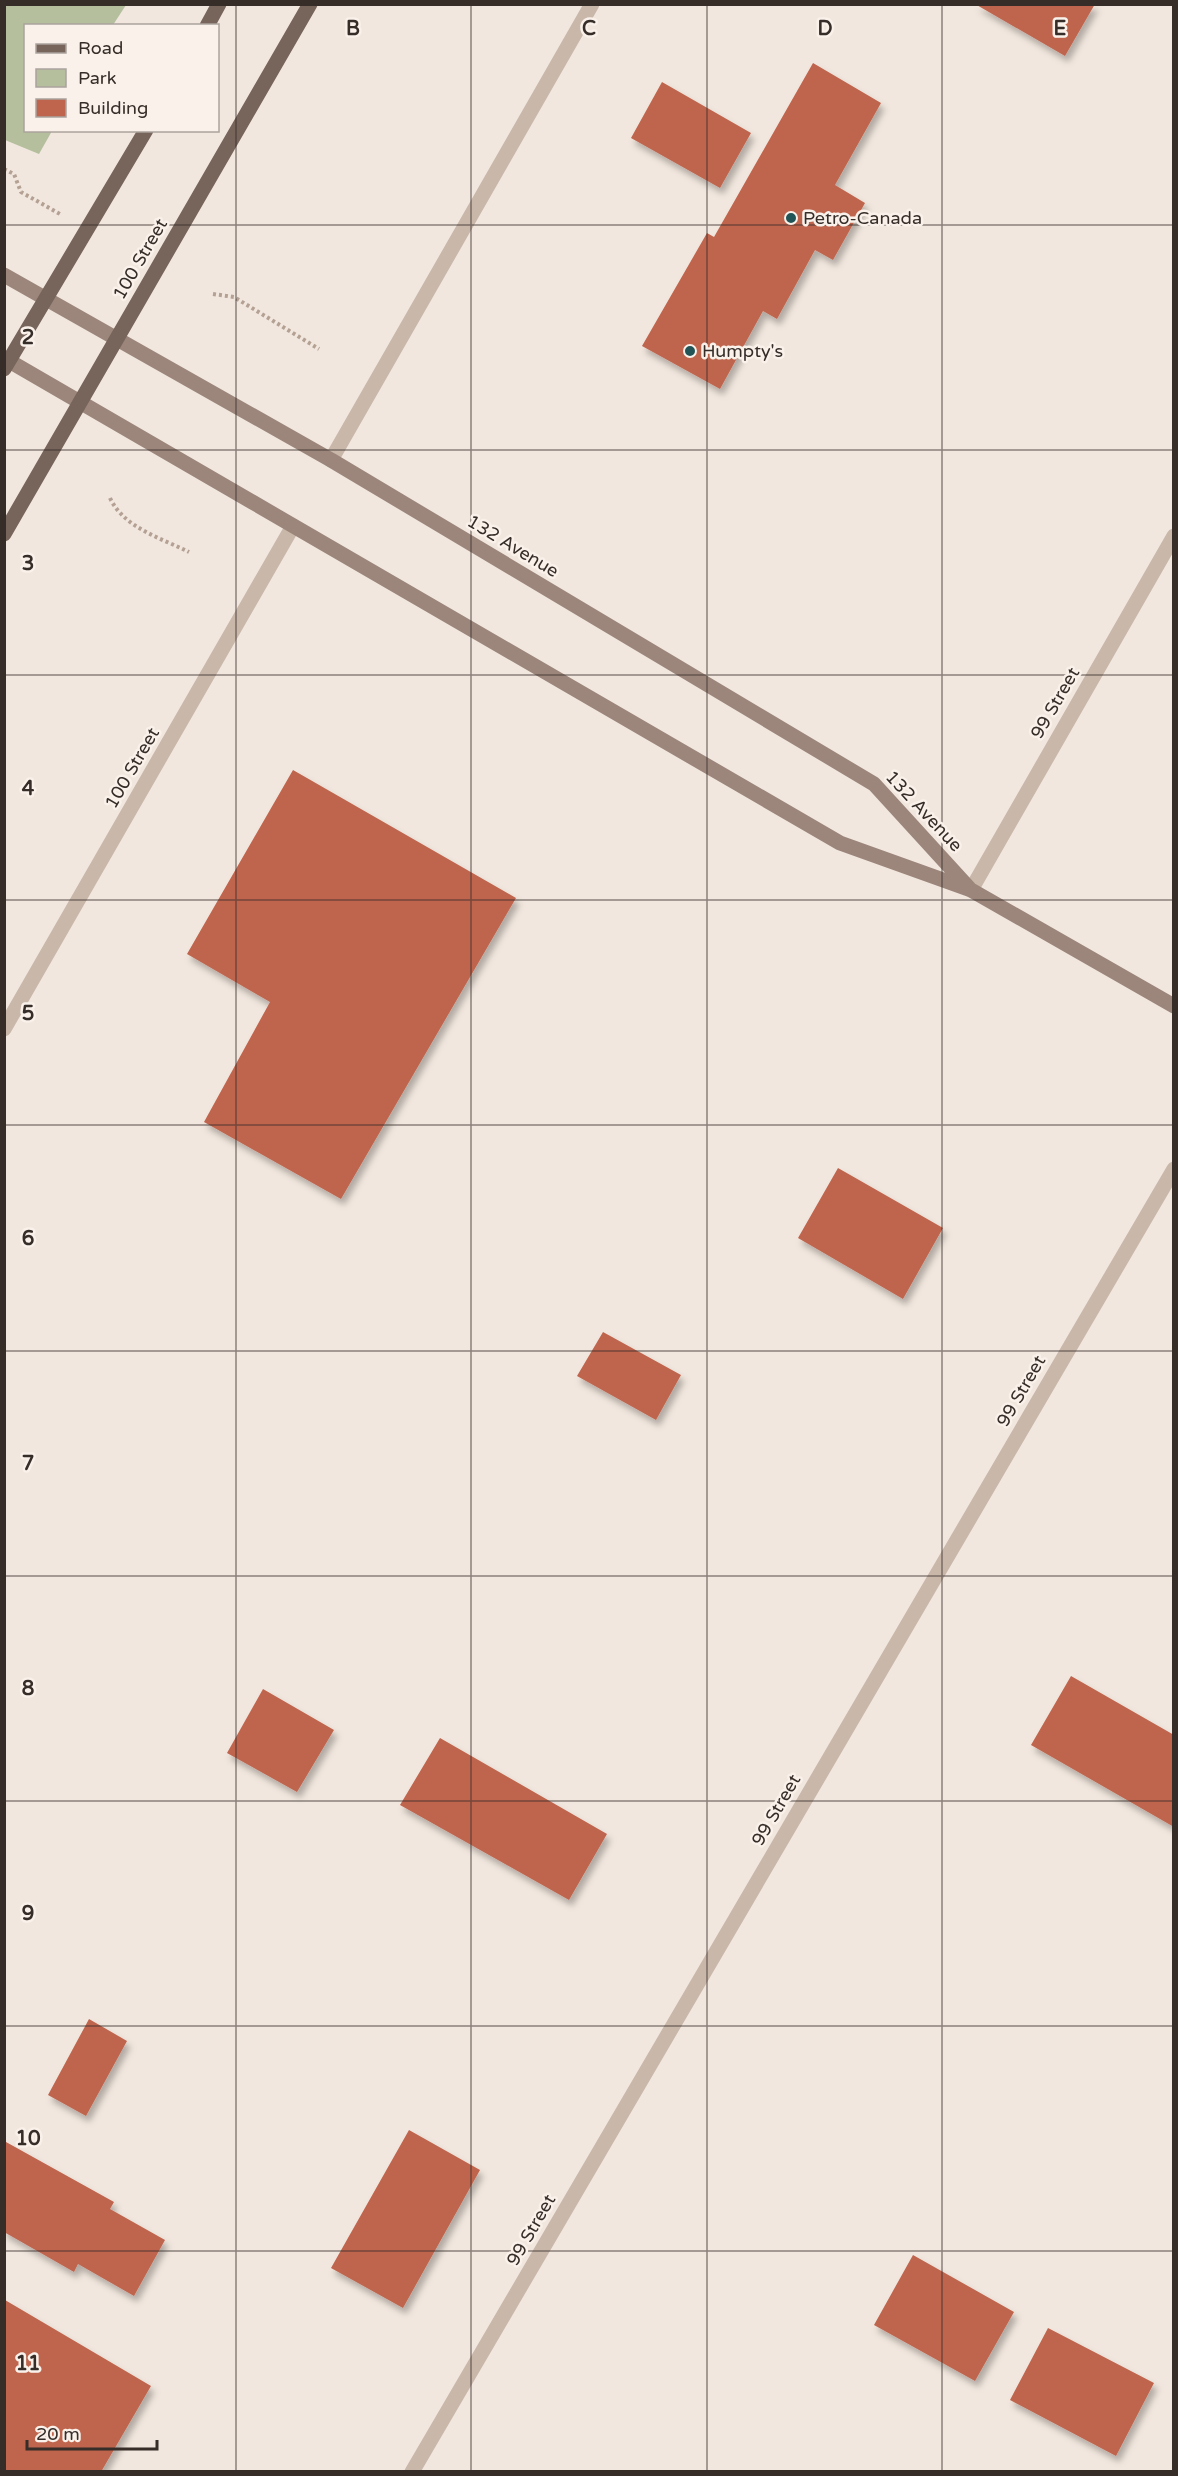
<svg xmlns="http://www.w3.org/2000/svg" width="1178" height="2476" viewBox="0 0 1178 2476" font-family="'Varela Round',sans-serif">
<style>
.green{fill:#b5bf9e}
.building{fill:#bf654e;filter:url(#shadow)}
.lines{fill:none;stroke-linecap:round;stroke-linejoin:round}
.path{stroke:#b4a194;stroke-width:4;stroke-dasharray:3 3;stroke-linecap:butt}
.minor{stroke:#c9b7aa;stroke-width:15}
.tertiary{stroke:#c9b7aa;stroke-width:15}
.secondary{stroke:#9c867b;stroke-width:15}
.primary{stroke:#77645b;stroke-width:15}
.grid{fill:none;stroke:#362d29;stroke-width:1.5;stroke-opacity:0.55}
.poi-dot{fill:#215456;stroke:#f9f1ea;stroke-width:2}
.labels{text-anchor:middle;dominant-baseline:central;stroke-width:5;stroke-linejoin:round;paint-order:stroke}
.poi-label{font-size:18px;fill:#362d29;stroke:#f9f1ea;text-anchor:start}
.street-label{font-size:18px;fill:#362d29;stroke:#f9f1ea}
.grid-label{font-size:20px;text-anchor:middle;font-weight:bold;fill:#362d29;stroke:#f9f1ea;stroke-width:5;stroke-linejoin:round;paint-order:stroke}
</style>
<defs>
<filter id="shadow"><feDropShadow dx="3.5" dy="6" stdDeviation="3" flood-color="#0004"/></filter>
</defs>
<rect width="100%" height="100%" fill="#f1e7de"/>
<path class="green" d="M4 5H126L113 25 26 26V130L52 131 39 154 5 140Z"/>
<path class="building" d="M975 4H1095L1065 56Z
M813 63 881 103 835 185 865 203 833 260 815 250 777 319 763 311 720 389 642 346 707 233 714 237Z
M662 82 751 133 720 188 631 138Z
M293 770 516 898 341 1199 204 1122 270 1002 187 954Z
M838 1168 943 1228 903 1299 798 1238Z
M603 1332 681 1375 656 1420 577 1376Z
M1071 1676 1174 1735V1827L1031 1745Z
M263 1689 334 1730 297 1792 227 1753Z
M440 1738 607 1834 569 1900 400 1805Z
M89 2019 127 2041 86 2116 48 2095Z
M409 2130 480 2170 403 2308 331 2268Z
M6 2142 114 2202 110 2209 165 2240 134 2296 78 2264 74 2272 4 2232Z
M913 2255 1014 2312 975 2381 874 2325Z
M5 2300 151 2386 101 2472H5Z
M1048 2328 1154 2383 1116 2456 1010 2400Z"/>
<g class="lines">
<path class="path" d="M4 169 14 174 21 192 60 214
M213 294 234 297 319 349
M110 498C124 528 161 538 189 552"/>
<path class="minor" d="M331 460 592 4
M4 1029 293 526
M412 2472 1174 1169"/>
<path class="tertiary" d="M971 890 1174 536"/>
<path class="secondary" d="M4 275 331 460 874 784 969 888
M4 358 840 843 971 890 1174 1006"/>
<path class="primary" d="M207 26 219 4
M4 369 146 130
M4 534 310 4"/>
</g>
<path class="grid" d="M236 4V2472M471 4V2472M707 4V2472M942 4V2472M4 225H1174M4 450H1174M4 675H1174M4 900H1174M4 1125H1174M4 1351H1174M4 1576H1174M4 1801H1174M4 2026H1174M4 2251H1174"/>
<g class="poi-dot">
<circle cx="791" cy="218" r="6"/>
<circle cx="690" cy="351" r="6"/>
</g>
<g class="labels">
<g class="poi-label">
<text x="803" y="218">Petro-Canada</text>
<text x="702" y="351">Humpty's</text>
</g>
<g class="street-label">
<text transform="translate(140 259) rotate(-60)">100 Street</text>
<text transform="translate(513 546) rotate(31)">132 Avenue</text>
<text transform="translate(1055 703) rotate(-60)">99 Street</text>
<text transform="translate(132 768) rotate(-60)">100 Street</text>
<text transform="translate(924 811) rotate(47)">132 Avenue</text>
<text transform="translate(1021 1391) rotate(-60)">99 Street</text>
<text transform="translate(776 1810) rotate(-60)">99 Street</text>
<text transform="translate(531 2230) rotate(-60)">99 Street</text>
</g>
</g>
<g class="grid-label">
<text x="353" y="35">B</text>
<text x="589" y="35">C</text>
<text x="825" y="35">D</text>
<text x="1060" y="35">E</text>
<text x="28" y="344">2</text>
<text x="28" y="570">3</text>
<text x="28" y="795">4</text>
<text x="28" y="1020">5</text>
<text x="28" y="1245">6</text>
<text x="28" y="1470">7</text>
<text x="28" y="1695">8</text>
<text x="28" y="1920">9</text>
<text x="28" y="2145">10</text>
<text x="28" y="2370">11</text>
</g>
<rect width="1178" height="2476" fill="none" stroke="#362d29" stroke-width="12"/>
<rect x="24" y="24" width="195" height="108" fill="#f9f1ea" stroke="#aba39d" stroke-width="1.5"/>
<rect x="36" y="44" width="30" height="9" fill="#77645b" stroke="#aba39d" stroke-width="1.5"/>
<text x="78" y="54" font-size="18" fill="#362d29">Road</text>
<rect x="36" y="69" width="30" height="18" fill="#b5bf9e" stroke="#aba39d" stroke-width="1.5"/>
<text x="78" y="84" font-size="18" fill="#362d29">Park</text>
<rect x="36" y="99" width="30" height="18" fill="#bf654e" stroke="#aba39d" stroke-width="1.5"/>
<text x="78" y="114" font-size="18" fill="#362d29">Building</text>
<path d="M27 2440v9h130v-9" fill="none" stroke="#362d29" stroke-width="3"/>
<text x="36" y="2440" font-size="18" fill="#362d29" stroke="#f9f1ea" stroke-width="4.5" paint-order="stroke">20 m</text>
</svg>
